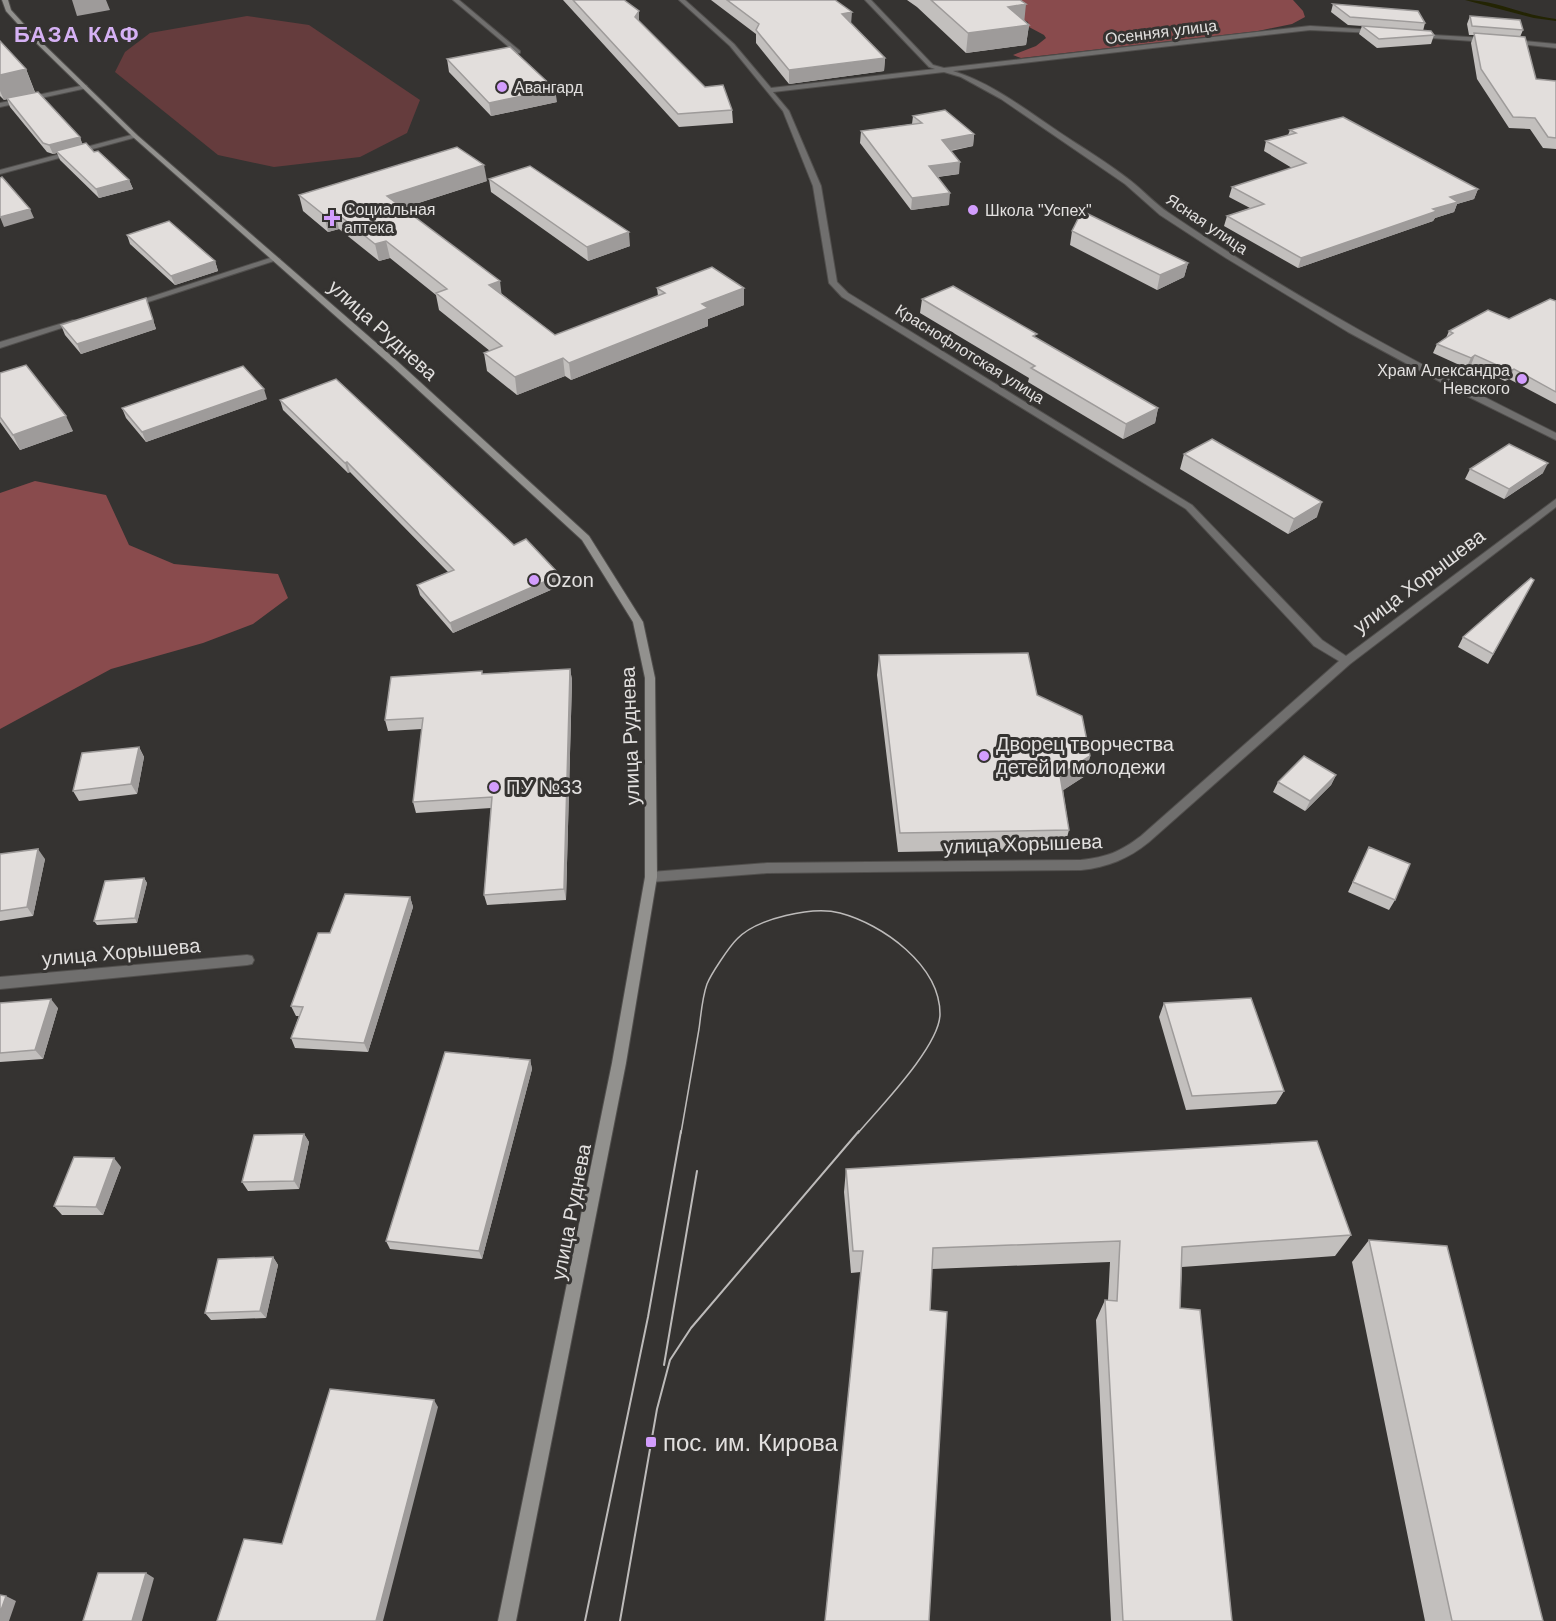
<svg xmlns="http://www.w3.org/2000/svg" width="1556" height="1621" viewBox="0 0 1556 1621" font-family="Arial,sans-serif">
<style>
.green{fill:#653c3d}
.forest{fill:#894b4d}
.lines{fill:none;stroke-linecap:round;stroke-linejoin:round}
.stream{fill:#232403;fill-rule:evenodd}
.street-casing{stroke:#514f4d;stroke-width:2}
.secondary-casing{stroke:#514f4d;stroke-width:2}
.street{fill:#706f6e;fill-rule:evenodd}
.secondary{fill:#92918e;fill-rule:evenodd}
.tram-far1{stroke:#bdbbba;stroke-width:1.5}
.tram{stroke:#bdbbba;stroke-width:2}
.wall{fill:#c2bfbd}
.shaded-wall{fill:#9e9b9a}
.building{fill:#e2dedc;stroke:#9e9b9a;stroke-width:1.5}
.poi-dot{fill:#d29dfd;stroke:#353331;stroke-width:2}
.labels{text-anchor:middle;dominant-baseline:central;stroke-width:6;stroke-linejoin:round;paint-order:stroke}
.far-street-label{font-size:16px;fill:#e2e0df;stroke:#353331}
.far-poi-label{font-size:16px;fill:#e2e0df;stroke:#353331;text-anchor:start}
.street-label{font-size:20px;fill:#e2e0df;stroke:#353331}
.poi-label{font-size:20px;fill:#e2e0df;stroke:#353331;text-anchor:start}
.far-district-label{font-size:22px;font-weight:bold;letter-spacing:1.5px;fill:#d5b1f4;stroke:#353331}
.near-poi-label{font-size:24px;fill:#e2e0df;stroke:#353331;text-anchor:start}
</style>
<rect width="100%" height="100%" fill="#353331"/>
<path class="green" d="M247 16 309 25 420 100 407 133 360 157 274 167 218 155 115 72 125 52 150 33Z"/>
<path class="forest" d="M1006 0H1293L1303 11 1305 17 1292 24 1258 31 1021 58 1013 55 1036 46 1046 38 1044 35 1029 27 1028 22 1021 19Z
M35 481 106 495 129 545 174 564 278 574 288 598 253 624 203 643 111 669 0 729V493Z"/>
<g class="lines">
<path class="stream" d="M1465 0C1496 0 1525 16 1556 19V21L1534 18Z"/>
<defs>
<path id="street" d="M453 0H459L520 51V53H516Z
M679 0H685L734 44 771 88 935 69 929 67 865 0H871L933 65 944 68 1310 26 1377 30 1375 33 1310 30 953 71C992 83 1026 110 1059 132 1083 148 1108 163 1131 181 1144 191 1155 204 1169 213 1292 297 1423 367 1556 433V440L1463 394 1348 332 1226 258 1160 215 1125 184 1001 99 961 77 944 72 773 92 789 111 821 186 837 282 848 293 1192 505 1322 640 1346 656 1556 499V507L1350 664 1149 842C1128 859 1108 867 1081 870L767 873 651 882 647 880 645 877 647 874 651 872 767 863 1081 860C1107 857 1120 852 1141 836L1339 661 1314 646 1186 509 842 297 829 283 813 186 783 111 730 46Z
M1415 34 1486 38 1489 40 1486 42 1417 37Z
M1512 40 1556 44V48L1510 43Z
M85 85 87 86V88L0 107V103Z
M135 134 137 135V137L0 174V170Z
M273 257 280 259 136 306 129 304Z
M73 320 80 322 0 348V342Z
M247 955 252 956 254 960 252 964 247 965 0 989V977Z"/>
<path id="secondary" d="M2 0H8L11 10 31 32 137 135 397 361 589 536 643 622 655 678 657 877 626 1063 516 1621H498L612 1063 645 877V678L633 622 582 540 391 365 133 137 27 34 6 11Z"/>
</defs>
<use href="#street" class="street-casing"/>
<use href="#secondary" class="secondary-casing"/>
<use href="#street" class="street"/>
<use href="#secondary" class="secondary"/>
<path class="tram-far1" d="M681 1133C687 1098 693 1064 699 1029 701 1015 702 998 707 984 711 974 729 947 737 939 757 918 813 906 840 913 882 924 940 965 940 1014 940 1046 879 1108 858 1133"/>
<path class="tram" d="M664 1365 697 1171
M585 1621 648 1317 681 1131
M620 1621 657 1409 670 1360 691 1328 859 1131"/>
</g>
<path class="wall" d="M563 0H624L639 11V21L705 87 732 110 733 123 679 127Z
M711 0H835L851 23 885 58 884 71 789 84 756 43V34Z
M907 0H1020L1024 21 1029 25 1026 45 966 53 917 7Z
M1333 4 1425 23 1423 31 1434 35 1431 44 1377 48 1359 34 1362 26 1348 25 1331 12Z
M1470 16 1523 30 1520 37 1536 79 1556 81V149L1543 148 1530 129 1509 128 1477 79 1471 43 1474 35H1469L1467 24Z
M0 41 26 69 35 92 80 137 82 144 129 180 133 189 99 198 60 160 57 153 53 154 47 152 10 107 7 99 4 100 0 96Z
M447 59 557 102 491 116 449 72Z
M913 116 974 134 973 146 951 151 959 174 938 177 949 205 911 210 860 143 861 131 912 124Z
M1290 130 1478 189 1474 199 1457 204 1454 212 1435 218 1433 221 1298 268 1224 226 1227 216 1250 208 1229 197 1232 187 1292 168 1264 151 1266 141 1288 135Z
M489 179 630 246 588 261 491 192Z
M487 181 403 208 502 294 555 335 658 296 657 288 744 305 708 319V326L571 380 565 376 517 395 487 371 484 353 490 351 439 310 436 295 390 258 379 261 339 229 328 232 303 211 299 195Z
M1072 231 1188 263 1184 277 1157 290 1070 245Z
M127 235 215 261 218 271 175 285 130 244Z
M922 299 1037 338 1158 408 1155 423 1123 439 1028 382 1029 378 920 313Z
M1556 301V404L1509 379 1505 381 1471 365 1466 368 1433 353 1437 344 1446 338 1449 331 1509 319Z
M149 308 156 329 81 354 65 335 61 325Z
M0 373 73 431 20 450 0 422Z
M267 399 146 442 126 418 122 408Z
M280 400 514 545 560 575 562 585 453 633 420 595 417 585 448 572 350 472 348 473 283 410Z
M1184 454 1317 517 1288 534 1180 469Z
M1470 469 1543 473 1504 499 1465 479Z
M1534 580 1488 664 1458 647 1463 637Z
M879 655 1037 695 1090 756 1085 776 1063 790 1069 830 1064 849 898 852 877 675Z
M570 669 572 680 566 900 487 905 484 895 491 808 416 813 413 802 422 729 388 731 385 720 483 674Z
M139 747 144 757 137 794 79 801 73 791Z
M1336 775 1331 785 1305 811 1273 792 1278 782Z
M1369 847 1395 900 1389 910 1348 892Z
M0 854 45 859 33 916 0 921Z
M144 878 147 883 137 923 97 925 94 921Z
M410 897 413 907 368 1052 295 1048 291 1038 299 1016H296L291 1006 330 933Z
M0 1003 58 1008 43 1059 0 1062Z
M1164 1003 1284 1091 1276 1104 1186 1110 1159 1017Z
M530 1060 532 1069 482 1259 390 1249 386 1241Z
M304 1134 309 1142 299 1189 248 1191 242 1182Z
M121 1167 103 1215H62L54 1206Z
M846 1169 1351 1235 1335 1256 1182 1267 1180 1308 1232 1621H1111L1096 1320 1105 1300H1108L1110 1262 932 1269 930 1310 861 1272 851 1273 844 1192Z
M1369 1240 1543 1621H1425L1352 1262Z
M273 1257 278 1265 266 1318 211 1320 205 1313Z"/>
<path class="shaded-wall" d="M72 0H106L110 10 77 16Z
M1026 4 1024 24 1008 7Z
M639 11V24L635 17Z
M852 12 851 25 842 14Z
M1029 25 1026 45 966 53 968 33Z
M885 58 884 71 789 84V70Z
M26 69 35 93 4 100 0 91V75Z
M555 89 557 102 491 116 489 103Z
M974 134 973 146 941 152 942 140Z
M80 137 83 146 53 154 49 145Z
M960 162 959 174 928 178 929 166Z
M484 165 487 181 390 212 387 196Z
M129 180 133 189 99 198 96 189Z
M1478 189 1474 199 1457 204 1454 212 1435 218 1433 221 1298 268 1301 258 1433 209 1450 197Z
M950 193 949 205 911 210 912 198Z
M30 209 34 218 4 227 0 217Z
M335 212 339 229 328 232 324 215Z
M629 232 630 246 588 261 587 247Z
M386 241 390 258 379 261 375 244Z
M215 261 218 271 175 285 171 276Z
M1188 263 1184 277 1157 290 1160 275Z
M500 281 502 298 489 285Z
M744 288V305L708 319V326L571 380 569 363 702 304Z
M146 298 156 329 81 354 77 344Z
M1475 355 1471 365 1466 368 1471 358Z
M563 358 565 376 517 395 515 377Z
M1514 369 1509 379 1505 381 1510 371Z
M264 389 267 399 146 442 142 432Z
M1158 408 1155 423 1123 439 1126 424Z
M66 416 73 431 20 450 13 435Z
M347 462 350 472 348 473 345 463Z
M1548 463 1543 473 1504 499 1509 489Z
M1322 502 1317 517 1288 534 1294 519Z
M560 575 562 585 453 633 450 623Z
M570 669 572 680 566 900 564 889Z
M139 747 144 757 137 794 131 784Z
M1090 756 1085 776 1056 795 1060 775Z
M1336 775 1331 785 1305 811 1310 801Z
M38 849 45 859 33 916 27 907Z
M144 878 147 883 137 923 135 918Z
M410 897 413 907 368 1052 364 1043Z
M51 999 58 1008 43 1059 35 1050Z
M530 1060 532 1069 482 1259 479 1251Z
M304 1134 309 1142 299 1189 294 1181Z
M114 1158 121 1167 103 1215 96 1207Z
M273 1257 278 1265 266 1318 260 1311Z
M434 1400 438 1407 383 1621H376Z
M146 1573 154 1578 142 1621H132Z
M6 1596 16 1601 9 1621H0V1613Z"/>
<path class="building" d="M573 0H624L639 11 635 17 705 87 723 85 732 110 678 114Z
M727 0H835L852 12 842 14 885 58 789 70 756 30 759 24Z
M931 0H1020L1026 4 1008 7 1029 25 968 33Z
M1333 4 1418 11 1425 23 1350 17Z
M1470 16 1520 20 1523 30 1472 26Z
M1362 26 1431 31 1434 35 1379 39Z
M1474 33 1525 37 1536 79 1556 81V138L1548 137 1535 118 1513 117 1481 69Z
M0 41 26 69 0 75Z
M510 47 555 89 489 103 447 59Z
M38 92 80 137 49 145 43 143 7 98Z
M945 110 974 134 942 140 960 162 929 166 950 193 912 198 861 131 922 123 913 116Z
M1343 117 1478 189 1450 197 1458 202 1433 209 1437 211 1301 258 1227 216 1264 204 1232 187 1306 163 1266 141 1296 133 1290 130Z
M86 143 94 152 98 151 129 180 96 189 56 151Z
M457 147 484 165 387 196 500 281 489 285 555 335 665 293 657 288 712 267 744 288 702 304 708 308 569 363 563 358 515 377 484 353 502 346 436 293 447 289 386 241 375 244 335 212 324 215 299 195Z
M530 166 629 232 587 247 489 179Z
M2 177 30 209 0 217V178Z
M1082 211 1188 263 1160 275 1072 231Z
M169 221 215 261 171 276 127 235Z
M953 286 1037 334 1033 336 1158 408 1126 424 1031 368 1035 366 922 299Z
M146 298 153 320 77 344 61 325Z
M1550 299 1556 301V392L1514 369 1510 371 1475 355 1471 358 1437 344 1453 333 1449 331 1488 310 1509 319Z
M26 365 66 416 13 435 0 417V373Z
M243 366 264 389 142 432 122 408Z
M336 379 514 545 526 539 560 575 450 623 417 585 454 570 347 462 345 463 280 400Z
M1212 439 1322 502 1294 519 1184 454Z
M1509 444 1548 463 1509 489 1470 469Z
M1531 578 1534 580 1493 654 1463 637Z
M1028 653 1037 695 1082 716 1090 756 1060 775 1069 830 900 833 879 655Z
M570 669 564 889 484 895 492 797 413 802 423 718 385 720 391 677 482 671V674Z
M139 747 131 784 73 791 82 753Z
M1304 756 1336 775 1310 801 1278 782Z
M1369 847 1410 864 1395 900 1353 882Z
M38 849 27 907 0 911V854Z
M144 878 135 918 94 921 105 881Z
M345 894 410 897 364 1043 291 1038 303 1007 291 1006 318 933H330Z
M1251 998 1284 1091 1192 1096 1164 1003Z
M51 999 35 1050 0 1053V1003Z
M445 1052 530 1060 479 1251 386 1241Z
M304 1134 294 1181 242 1182 254 1135Z
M1317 1141 1351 1235 1182 1247 1180 1308 1200 1310 1232 1621H1123L1105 1300 1117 1301 1120 1241 933 1248 930 1310 947 1312 929 1621H825L863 1251H853L846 1169Z
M74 1157 114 1158 96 1207 54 1206Z
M1369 1240 1447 1246 1543 1621H1452Z
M273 1257 260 1311 205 1313 218 1259Z
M330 1389 434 1400 376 1621H217L244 1539 282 1544Z
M98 1573H146L132 1621H83Z
M0 1595 6 1596 0 1613Z"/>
<g class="poi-dot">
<circle cx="502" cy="87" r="6"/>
<circle cx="973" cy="210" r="6"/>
<path d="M329 209h6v6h6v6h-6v6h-6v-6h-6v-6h6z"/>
<circle cx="1522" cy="379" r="6"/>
<circle cx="534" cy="580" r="6"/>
<circle cx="984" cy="756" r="6"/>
<circle cx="494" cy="787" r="6"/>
<rect x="645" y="1436" width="12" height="12" rx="3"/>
</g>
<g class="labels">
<g class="far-street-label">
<text transform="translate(1161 32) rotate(-7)">Осенняя улица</text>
<text transform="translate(1207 224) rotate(34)">Ясная улица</text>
<text transform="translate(970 354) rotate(32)">Краснофлотская улица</text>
</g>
<g class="far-poi-label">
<text x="514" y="87">Авангард</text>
<text x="344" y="209">Социальная<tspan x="344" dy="18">аптека</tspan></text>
<text x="985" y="210">Школа "Успех"</text>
<text x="1510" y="370" text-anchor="end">Храм Александра<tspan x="1510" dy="18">Невского</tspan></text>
</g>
<g class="street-label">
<text transform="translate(383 330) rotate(42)">улица Руднева</text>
<text transform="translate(1419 581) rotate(-37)">улица Хорышева</text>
<text transform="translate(630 736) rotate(-92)">улица Руднева</text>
<text transform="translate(1023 844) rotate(-2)">улица Хорышева</text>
<text transform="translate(121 952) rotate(-5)">улица Хорышева</text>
<text transform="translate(571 1212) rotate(-79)">улица Руднева</text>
</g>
<g class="poi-label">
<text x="546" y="580">Ozon</text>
<text x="996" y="744">Дворец творчества<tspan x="996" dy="23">детей и молодежи</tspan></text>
<text x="506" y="787">ПУ №33</text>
</g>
<g class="far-district-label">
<text x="77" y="34">БАЗА КАФ</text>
</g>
<g class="near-poi-label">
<text x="663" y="1442">пос. им. Кирова</text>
</g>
</g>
</svg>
